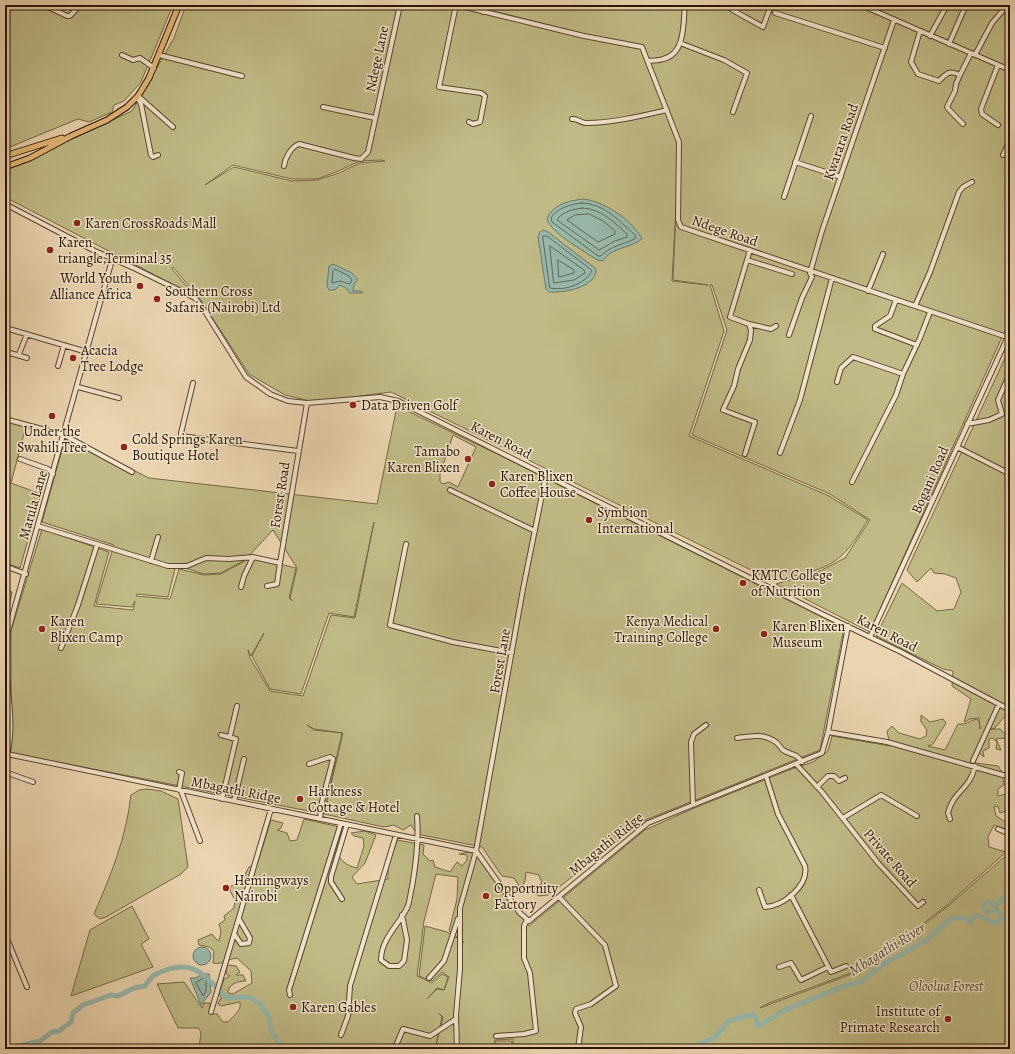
<svg xmlns="http://www.w3.org/2000/svg" width="1015" height="1054" viewBox="0 0 1015 1054" font-family="Alegreya,serif">
<style>
.green{fill:#c0bb86;stroke:#746844;fill-rule:evenodd}
.water{fill:#98b9ac;stroke:#6b7768}
.lines{fill:none;stroke-linecap:round;stroke-linejoin:round}
.shore{stroke:#606757;stroke-width:1}
.river{stroke:#98b9ac;stroke-width:5}
.minor-casing{stroke:#58452e;stroke-width:6}
.major-casing{stroke:#271502;stroke-width:7}
.minor{stroke:#f2e4cc;stroke-width:4}
.major{stroke:#e6ba78;stroke-width:5}
.poi-dot{fill:#8f2418;stroke:#f2e4cc;stroke-width:1.5}
.labels{text-anchor:middle;dominant-baseline:central;stroke-width:3;stroke-linejoin:round;paint-order:stroke}
.street-label{font-size:14px;fill:#271502;stroke:#f2e4cc}
.poi-label{font-size:14px;fill:#271502;stroke:#f2e4cc;text-anchor:start}
.park-label{font-size:14px;font-style:italic;fill:#55472a;stroke:#f2e4cc}
.water-label{font-size:15px;font-style:italic;fill:#4f4e3e;stroke:#f2e4cc}
</style>
<rect width="100%" height="100%" fill="#ebd5b0"/>
<filter id="stains"><feTurbulence type="fractalNoise" baseFrequency=".005" numOctaves="4"/><feColorMatrix values="0 0 0 0 .2 0 0 0 0 .09 0 0 0 0 .02 0 0 0 .5 -.17"/></filter>
<radialGradient id="worn" r=".72"><stop offset=".6" stop-color="#630" stop-opacity="0"/><stop offset="1" stop-color="#630" stop-opacity=".3"/></radialGradient>
<path class="green" d="M5 5H173L141 82 124 101 114 105 112 112 89 122 78 119 5 149Z
M186 5H1010V319L870 632 776 584 820 571 845 558 870 520 830 494 692 435 727 330 712 285H710L724 331 689 436 829 496 868 520C860 532 853 545 842 555 825 572 795 575 773 581L391 392 314 402 285 395 249 374 200 299 173 267 172 269 195 296 5 197V170L132 111 174 38ZM381 160 385 161 360 163 339 173 317 180 292 181 234 167 205 185 233 165 292 179H317L338 171 360 161ZM677 188 673 280 708 285 672 281Z
M1010 347V718L1006 715 994 729H986H1000L1006 735 1005 738 996 739 1001 750 996 749 997 742 992 738 989 739V748L983 751 984 757 979 753 973 755 972 760 975 763 998 766 1002 772 1004 785 998 789V796L1010 793V804L1006 811 1000 813 998 806 994 807 996 816 1010 825V829L1008 830 994 825 988 837 989 847 1006 852 947 905 867 967 769 1003 760 1008 868 968 948 906 1010 852V1049H513V1039L495 1040 493 1049H435L443 1017 439 1013 442 1017 435 1049H329L333 1046 327 1049H199L201 1032 198 1028H178L157 984 184 982 202 1008 204 1003H210V1014H217L223 1022H228C233 1016 242 1011 240 1002L221 1006 218 1004 220 999H222L219 994 224 979 230 976 226 974 227 965 236 966 240 972 236 975H243L246 981C238 981 228 984 228 993L233 994 252 983 251 971 237 958C228 959 222 965 213 963L214 951 209 947 199 945 198 940 212 934 216 939 219 941 221 932 219 924 225 920 224 916 234 908 235 900 230 891 231 886 241 882 249 867 258 862 271 820 283 823 281 828 277 830 287 833 290 841 297 840 304 819 344 828 336 851C341 861 345 865 357 868L364 846 363 838 354 836 351 833 365 831 376 835 365 863 352 877 357 884 388 879V866L397 840 424 845 423 854 430 861 433 860 435 867 450 872 457 862 462 866 467 860V855L459 854 470 852 481 860 529 926 645 830 692 809 789 770 813 762 828 751 832 736 890 746 887 731 892 726 899 733 920 739 926 736 927 730 921 722V715L930 722 943 719 946 723 933 744 928 746 945 750 958 724H964L976 719 979 721 980 729 979 718 970 719 964 722 971 699 952 686 953 671 943 669 876 636 902 583 937 611 954 609 961 592 956 578 945 574 934 573 931 568 917 582 907 570ZM436 874 458 877 457 899 449 931 464 942 447 932 425 926 419 976 432 981 442 972 449 977 444 990 437 989 427 999 437 988 444 990 448 977 442 974 432 983 417 976 424 921Z
M397 406 493 452 844 628 820 750 643 821 558 888 548 895 539 896 530 891 542 883 539 875 526 872 525 881 521 889 514 878 502 876 482 847 417 834 411 825 403 830 394 825 384 827 324 814 343 733 314 729 307 725 314 730 342 733 324 814 11 753V631L42 529 109 552 94 606 133 610 135 601 132 607 96 604 114 545 42 522 66 436 149 478 377 504ZM453 435 476 447 458 487 449 482 443 484 440 482V474ZM374 522 355 618 331 615 303 696 270 691 250 658 248 650 251 656 264 633 252 656 270 689 301 694 329 613 354 617ZM273 530 297 568 290 598 293 601 289 598 296 568 260 559 250 558 221 574 204 575 179 569 170 599 136 596 137 594 168 597 176 565 204 574 221 573 245 560Z
M5 420 26 426 11 483 41 494 20 568 5 563Z
M5 588 12 592 7 615 5 609Z
M147 789 161 791 178 799 188 867 181 874 106 917 100 919 94 914C111 875 126 838 131 795L139 790Z
M132 906 149 939 141 944 153 967 71 996 90 930Z
M495 1041H512V1049H494Z"/>
<path class="water" d="M582 199C602 200 633 220 642 239 630 249 612 246 603 261L597 260C583 250 552 234 547 219 552 205 568 201 582 199Z
M543 230 548 232 596 269C597 288 562 293 549 292L546 289 538 237 540 232Z
M333 264 352 273 358 280 354 284 353 291H361L363 293H350L346 288 340 285 335 290H329L327 286 329 266Z
M193 956a9 9 0 1 1 18 0a9 9 0 1 1-18 0Z
M203 974H209L211 992 201 1005 190 978H195Z"/>
<g class="lines">
<path class="shore" d="M582 203C605 204 619 221 635 235L636 238C624 245 611 245 601 256H598L552 222 551 218C556 208 572 204 582 203Z
M583 208C601 209 614 222 627 234V237L615 241 599 250 557 220C561 212 574 209 583 208Z
M589 214 603 221 615 231V234L598 242 567 220 575 215Z
M543 236H547L589 268 592 271C584 285 564 291 550 288Z
M550 246 584 270 585 273 574 280 554 283Z
M558 260 574 270V273L559 277Z
M335 269 349 276 352 280 350 284 340 281 332 283 333 271Z
M204 978 206 980V991L203 996 196 983Z"/>
<path class="river" d="M6 1049 40 1041 52 1032 59 1031 71 1022 73 1013 83 1005 111 995 118 996 134 988 145 986C153 974 155 974 169 969 197 960 209 981 227 998L250 997 260 1004 269 1017 272 1034 285 1049
M687 1049 714 1038 729 1021 752 1014 756 1018 757 1025H761L783 1011 842 987 861 982 882 965 927 940 951 918H965L970 922 976 915 996 923 1002 919 997 909 988 913 984 908V904L988 902 994 905 1000 902 1010 891"/>
<defs>
<path id="minor" d="M44 5 67 16H70L80 5
M456 5 439 87 481 93 485 96 480 122 473 124 469 122
M457 5 584 36 642 47 679 142 678 220 681 227 1007 337
M726 5 736 12 739 5
M861 5 1010 70
M5 10 9 5
M483 12 484 5
M736 12 763 27 771 5
M775 13 885 48
M920 31 911 62 918 74 939 81C947 73 949 70 960 75L971 53
M930 36 947 5
M680 43 724 60 747 73 733 112
M949 44 966 5
M122 55 133 60 140 58 154 68
M159 55 242 76
M975 55 992 23 1005 8
M648 61C653 60 659 61 663 59 686 54 683 22 685 5
M998 65 981 109 982 114 998 125
M960 75 956 84 955 91 947 107C948 109 960 121 963 124
M138 96 173 127
M137 97 141 104 151 155 153 157 158 155
M323 107 375 118
M572 119C578 118 580 123 586 123 612 123 641 116 667 110
M1003 155 1010 140
M795 162 841 177
M284 166C285 158 291 147 299 144L354 158 361 159 368 152 370 143 400 5
M784 197 811 116
M5 204 95 251 136 269 195 298 204 310 246 377 270 394 288 401 307 403 380 397 398 401 822 614 901 652 1010 710
M747 260 792 274
M868 291 883 254
M896 300 890 316 875 326V329L917 345
M915 306 930 272 959 192 963 187 972 182
M749 324 771 329 776 326
M5 331 9 329 87 352
M789 335 802 298 812 277 810 273 822 231 894 20
M10 353 27 358
M19 354 27 334
M58 366 64 345
M903 374 920 338 930 312
M837 382 841 368 853 357 903 374 896 395 852 482
M193 383 181 433V436L298 451
M78 387 119 398
M5 419 64 435 132 472
M967 424 989 420 1002 414 998 400 1010 373
M957 447 1010 474
M780 453 800 400 832 278
M745 454 755 422 723 410 734 386 738 369 750 340 751 330 749 324 730 317 750 250
M20 459 48 469 53 474
M450 490 535 531
M38 526 168 566H187L206 558 229 559 253 557 280 563 307 403
M406 544 390 625 453 642 512 653
M151 561 158 537
M5 566 26 574
M267 586 277 584 280 563
M241 587 244 576 253 557
M870 637 1010 332
M61 648 78 605 97 545
M828 732 887 742 1010 777
M221 735 236 739 222 799
M230 736 237 706
M737 738C751 736 765 733 777 743 779 745 781 748 783 750 790 755 797 753 802 762
M7 754 476 851 520 913 529 921 648 823 822 753 828 732 848 626
M5 760C19 726 1 672 7 635L112 260
M973 761 999 704
M309 764 330 757 333 759 322 802 320 819
M796 764 822 792 878 863 918 906 923 902
M5 772 33 782
M179 772 182 773 179 790
M817 787 828 776H834L839 781 845 778
M181 791 200 841
M234 801 244 759
M693 805 691 742 694 734 706 725
M843 818 881 795 917 816
M950 819 948 813C953 791 970 790 975 766
M998 829 1010 834
M759 890 765 907C783 906 809 886 805 866L778 814 766 776
M791 895 831 972 846 966
M559 897 605 945 616 986 591 1004 576 1009 575 1013 581 1027 578 1049
M342 899 331 882V877L347 824
M402 915 407 940 404 961 399 966H389L381 960C381 939 398 926 407 908 410 902 410 894 412 887 416 863 419 841 417 816
M5 934 27 987
M235 935 241 944 249 943 250 938 239 919
M779 967 791 963 801 980 828 967
M429 978 444 961 458 919
M290 995 289 990 341 823
M211 1012 271 809
M341 1035 348 1016 350 986 396 835
M496 1036 524 1034 536 1031 530 973 524 958V926L527 920
M395 1048 403 1029 430 1036 456 1019
M457 1049 456 1015 460 969V908L476 851 523 589 546 475"/>
<path id="major" d="M5 156 62 138
M5 167 30 158 71 136 107 120 127 107 138 96 149 78 179 5"/>
</defs>
<use href="#minor" class="minor-casing"/>
<use href="#major" class="major-casing"/>
<use href="#minor" class="minor"/>
<use href="#major" class="major"/>
</g>
<g class="poi-dot">
<circle cx="77" cy="223" r="4"/>
<circle cx="50" cy="250" r="4"/>
<circle cx="140" cy="286" r="4"/>
<circle cx="157" cy="299" r="4"/>
<circle cx="73" cy="358" r="4"/>
<circle cx="353" cy="405" r="4"/>
<circle cx="52" cy="416" r="4"/>
<circle cx="124" cy="447" r="4"/>
<circle cx="468" cy="459" r="4"/>
<circle cx="492" cy="484" r="4"/>
<circle cx="589" cy="520" r="4"/>
<circle cx="743" cy="583" r="4"/>
<circle cx="42" cy="629" r="4"/>
<circle cx="716" cy="629" r="4"/>
<circle cx="764" cy="634" r="4"/>
<circle cx="300" cy="799" r="4"/>
<circle cx="226" cy="888" r="4"/>
<circle cx="486" cy="896" r="4"/>
<circle cx="293" cy="1007" r="4"/>
<circle cx="948" cy="1019" r="4"/>
</g>
<g class="labels">
<g class="street-label">
<text transform="translate(377 59) rotate(-78)">Ndege Lane</text>
<text transform="translate(841 142) rotate(-71)">Kwarara Road</text>
<text transform="translate(725 231) rotate(19)">Ndege Road</text>
<text transform="translate(501 440) rotate(27)">Karen Road</text>
<text transform="translate(930 480) rotate(-66)">Bogani Road</text>
<text transform="translate(280 495) rotate(-81)">Forest Road</text>
<text transform="translate(33 505) rotate(-74)">Marula Lane</text>
<text transform="translate(887 633) rotate(27)">Karen Road</text>
<text transform="translate(500 661) rotate(-80)">Forest Lane</text>
<text transform="translate(236 790) rotate(11)">Mbagathi Ridge</text>
<text transform="translate(606 844) rotate(-39)">Mbagathi Ridge</text>
<text transform="translate(890 858) rotate(49)">Private Road</text>
</g>
<g class="poi-label">
<text x="85" y="223">Karen CrossRoads Mall</text>
<text x="58" y="242">Karen<tspan x="58" dy="16">triangle,Terminal 35</tspan></text>
<text x="132" y="278" text-anchor="end">World Youth<tspan x="132" dy="16">Alliance Africa</tspan></text>
<text x="165" y="291">Southern Cross<tspan x="165" dy="16">Safaris (Nairobi) Ltd</tspan></text>
<text x="81" y="350">Acacia<tspan x="81" dy="16">Tree Lodge</tspan></text>
<text x="361" y="405">Data Driven Golf</text>
<text x="52" y="431" text-anchor="middle">Under the<tspan x="52" dy="16">Swahili Tree</tspan></text>
<text x="132" y="439">Cold Springs Karen<tspan x="132" dy="16">Boutique Hotel</tspan></text>
<text x="460" y="451" text-anchor="end">Tamabo<tspan x="460" dy="16">Karen Blixen</tspan></text>
<text x="500" y="476">Karen Blixen<tspan x="500" dy="16">Coffee House</tspan></text>
<text x="597" y="512">Symbion<tspan x="597" dy="16">International</tspan></text>
<text x="751" y="575">KMTC College<tspan x="751" dy="16">of Nutrition</tspan></text>
<text x="50" y="621">Karen<tspan x="50" dy="16">Blixen Camp</tspan></text>
<text x="708" y="621" text-anchor="end">Kenya Medical<tspan x="708" dy="16">Training College</tspan></text>
<text x="772" y="626">Karen Blixen<tspan x="772" dy="16">Museum</tspan></text>
<text x="308" y="791">Harkness<tspan x="308" dy="16">Cottage &amp; Hotel</tspan></text>
<text x="234" y="880">Hemingways<tspan x="234" dy="16">Nairobi</tspan></text>
<text x="494" y="888">Opportnity<tspan x="494" dy="16">Factory</tspan></text>
<text x="301" y="1007">Karen Gables</text>
<text x="940" y="1011" text-anchor="end">Institute of<tspan x="940" dy="16">Primate Research</tspan></text>
</g>
<g class="park-label">
<text x="946" y="986">Oloolua Forest</text>
</g>
<g class="water-label">
<text transform="translate(887 949) rotate(-32)">Mbagathi River</text>
</g>
</g>
<rect width="1015" height="1054" fill="none" stroke="#ebd5b0" stroke-width="20"/>
<rect x="6" y="6" width="1003" height="1042" fill="none" stroke="#271502" stroke-width="2"/>
<rect x="10" y="10" width="995" height="1034" fill="none" stroke="#271502"/>
<rect width="100%" height="100%" filter="url(#stains)"/>
<rect width="100%" height="100%" fill="url(#worn)"/>
</svg>
